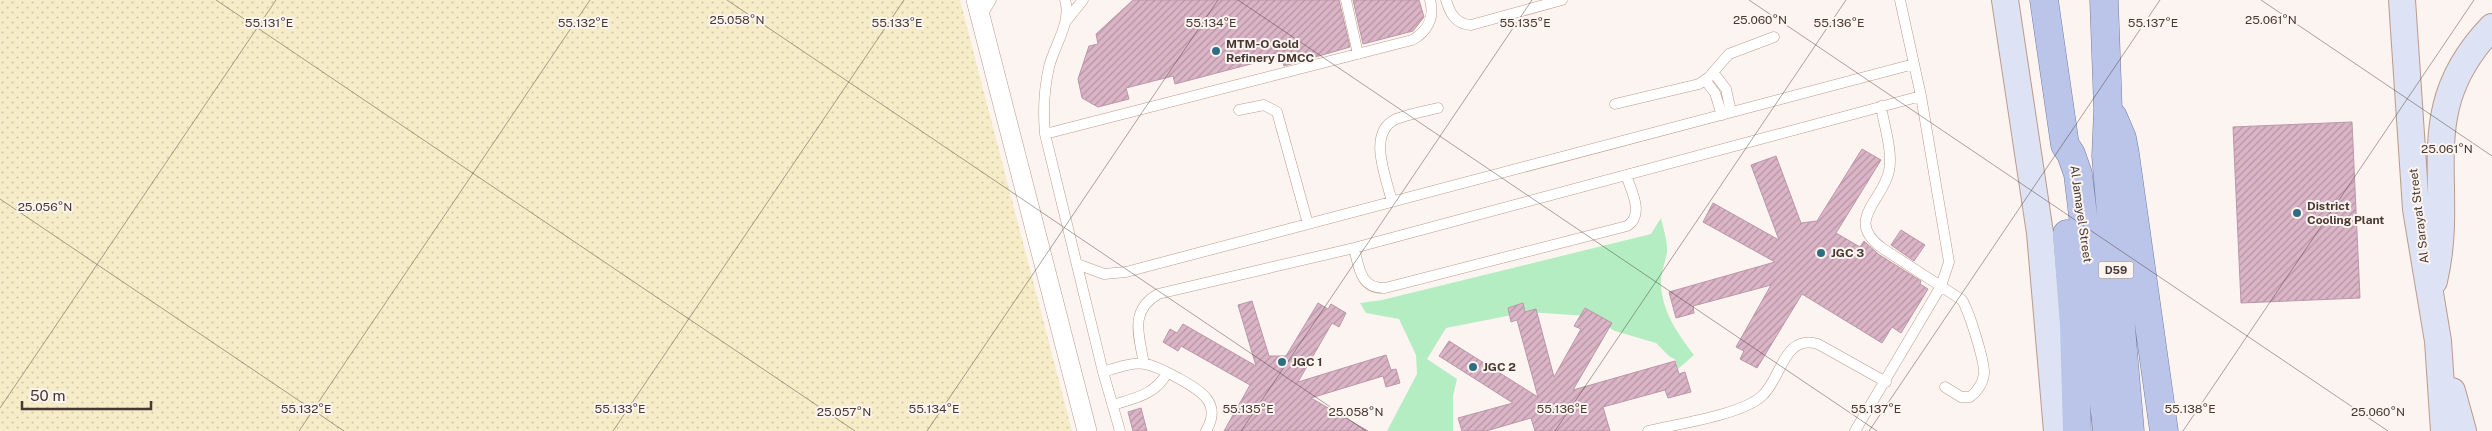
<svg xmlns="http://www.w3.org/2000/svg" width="2492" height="431" viewBox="0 0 2492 431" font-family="'Public Sans',sans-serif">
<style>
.green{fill:#b4edc2}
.sand{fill:url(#sand-dots)}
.building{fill:url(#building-hatch);stroke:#bb97a8}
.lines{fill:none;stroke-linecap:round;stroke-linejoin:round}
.service-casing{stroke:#bd9a89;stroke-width:11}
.minor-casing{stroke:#bd9a89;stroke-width:20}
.secondary-casing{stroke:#bd9a89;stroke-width:28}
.primary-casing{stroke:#747ba0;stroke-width:29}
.service{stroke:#fff;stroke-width:10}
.minor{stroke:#fff;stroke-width:19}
.secondary{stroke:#dde2f4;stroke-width:26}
.primary{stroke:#bbc5ea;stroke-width:28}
.ticks{fill:none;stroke:#473831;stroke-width:1;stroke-opacity:0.45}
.poi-dot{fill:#2e6e83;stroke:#fcf4f0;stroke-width:2}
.labels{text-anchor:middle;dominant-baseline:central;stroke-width:4;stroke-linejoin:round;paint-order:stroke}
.shield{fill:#fcf4f0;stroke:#7d706a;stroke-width:1}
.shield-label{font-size:11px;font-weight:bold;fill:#473831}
.poi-label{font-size:12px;font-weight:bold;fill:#473831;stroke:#fcf4f0;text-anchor:start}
.street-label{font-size:12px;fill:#473831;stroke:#fcf4f0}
.ticks-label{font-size:12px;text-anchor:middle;fill:#473831;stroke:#fcf4f0;stroke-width:4;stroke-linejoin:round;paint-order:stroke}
</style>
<defs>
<pattern id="sand-dots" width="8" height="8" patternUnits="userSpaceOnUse" patternTransform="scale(1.25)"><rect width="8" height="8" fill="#f6ecc7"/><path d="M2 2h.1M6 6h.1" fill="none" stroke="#d4cbab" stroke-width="1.8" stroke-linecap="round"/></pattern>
<pattern id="building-hatch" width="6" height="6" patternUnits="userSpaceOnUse" patternTransform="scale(1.25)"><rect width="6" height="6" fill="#dbb5c7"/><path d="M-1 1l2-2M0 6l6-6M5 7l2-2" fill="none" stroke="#b394a2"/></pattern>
</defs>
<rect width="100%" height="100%" fill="#fcf4f0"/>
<path class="green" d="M1661 218C1663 228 1668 242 1667 252 1665 264 1660 274 1661 286 1663 313 1678 334 1694 355L1678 369 1675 359 1670 357 1656 343 1615 331 1588 316 1527 312 1446 328 1427 359 1457 379 1453 396V431H1387L1417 374 1416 355 1399 319 1366 313 1360 303 1382 300 1651 234Z"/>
<path class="sand" d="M0 0H960L1072 431H0Z"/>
<path class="building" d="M1133 0H1339L1350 47 1284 66 1281 56 1175 84 1173 76 1126 88 1129 99 1098 107 1082 98 1078 79 1089 46 1098 44 1096 34Z
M1353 0H1419L1424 17 1413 31 1363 44Z
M2352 122 2360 298 2241 303 2233 127Z
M1862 149 1881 160 1836 233 1860 247 1864 241 1878 254 1921 281 1920 284 1928 289 1901 333 1892 327 1882 343 1802 294 1757 368 1740 359 1744 351 1736 347 1771 285 1693 306 1694 313 1676 318 1669 292 1775 262 1703 222 1713 203 1779 240 1751 165 1776 156 1801 223 1817 221Z
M1901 230 1925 245 1914 261 1891 245Z
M1252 301 1269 356H1286L1318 303 1328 309 1331 304 1346 313 1339 327 1332 323 1298 382 1386 355 1391 370 1396 369 1400 383 1386 387 1383 376 1311 398 1368 431H1224L1250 385 1181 346 1178 351 1163 342 1170 329 1177 333 1183 324 1256 366 1238 305Z
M1523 303 1525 312 1536 309 1554 377 1581 329 1574 326 1585 308 1612 323 1573 390 1675 361 1679 374 1685 372 1691 392 1668 398 1665 390 1603 407 1610 431H1535L1531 418 1486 431H1462L1458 418 1513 403 1439 356 1449 341 1538 397 1517 320 1511 322 1508 308Z
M1141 408 1147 431H1133L1128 412Z"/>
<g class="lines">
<defs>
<path id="service" d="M1065 0C1072 22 1054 46 1049 67 1044 89 1043 112 1045 134L1103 372 1120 431
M1346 0 1358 54
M1446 0C1450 14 1456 24 1471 25L1562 0
M981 17 991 0
M1066 21 1083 0
M1713 72 1726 89 1731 112
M1705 80 1715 93 1722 115
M1615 104 1699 84 1709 77 1729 54 1774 37
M1881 106C1884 126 1893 151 1889 171 1883 201 1844 220 1882 248L1962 300C1969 311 1985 362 1984 374 1983 383 1977 392 1970 397H1961L1945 387
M1239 110 1264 105 1277 112 1308 224
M1045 134 1412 40C1427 32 1435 18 1430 0
M1392 202C1387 179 1366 133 1396 119 1409 114 1425 111 1438 108
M1354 248C1359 267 1360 289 1385 288L1627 226C1645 215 1631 190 1626 175
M1077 264 1104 274 1126 272 1914 64
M1144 364C1139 335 1129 311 1158 294L1354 248 1921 96
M1103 372C1116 368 1132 362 1145 364 1157 366 1168 373 1178 378 1199 390 1223 402 1206 431
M1113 405C1135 398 1155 395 1167 373
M1648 431C1677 424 1741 415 1762 396 1782 378 1783 334 1818 344L1886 382
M1855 431 1941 286 1949 262 1921 96 1900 0"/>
<path id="minor" d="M976 0 1087 431"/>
<path id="secondary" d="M2005 0 2040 233 2057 431
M2402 0 2416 209 2438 341 2444 431
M2434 281C2457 183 2410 112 2492 27
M2452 391 2463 431"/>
<path id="primary" d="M2044 0 2065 145 2071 154 2078 174 2098 341 2107 431
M2104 0 2108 109 2106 156 2130 431
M2113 117 2122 138 2125 154 2164 431
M2067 234 2074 325 2077 431"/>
</defs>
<use href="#service" class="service-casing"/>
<use href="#minor" class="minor-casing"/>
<use href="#secondary" class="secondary-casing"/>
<use href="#primary" class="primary-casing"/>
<use href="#service" class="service"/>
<use href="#minor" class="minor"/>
<use href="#secondary" class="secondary"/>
<use href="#primary" class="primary"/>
</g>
<path class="ticks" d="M216 0 855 431M727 0 1366 431M1238 0 1877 431M1749 0 2388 431M2261 0 2492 156M0 199 344 431M0 408 276 0M299 431 590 0M613 431 904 0M927 431 1218 0M1241 431 1532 0M1555 431 1846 0M1869 431 2160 0M2183 431 2474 0"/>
<g class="poi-dot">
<circle cx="1216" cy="51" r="5"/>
<circle cx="2297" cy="213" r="5"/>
<circle cx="1821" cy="253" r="5"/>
<circle cx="1282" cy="362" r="5"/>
<circle cx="1473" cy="367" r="5"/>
</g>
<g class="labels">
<rect class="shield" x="2098.5" y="261.5" width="35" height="17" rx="4"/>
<g class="shield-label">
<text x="2116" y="270">D59</text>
</g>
<g class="poi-label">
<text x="1226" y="44">MTM-O Gold<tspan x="1226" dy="14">Refinery DMCC</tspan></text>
<text x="2307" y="206">District<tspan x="2307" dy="14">Cooling Plant</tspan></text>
<text x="1831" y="253">JGC 3</text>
<text x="1292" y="362">JGC 1</text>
<text x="1483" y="367">JGC 2</text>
</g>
<g class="street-label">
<text transform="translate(2081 214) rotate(82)">Al Jamayel Street</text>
<text transform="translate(2419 216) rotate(-97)">Al Sarayat Street</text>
</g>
</g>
<g class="ticks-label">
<text x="2271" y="24">25.061°N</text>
<text x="737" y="24">25.058°N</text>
<text x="1760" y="24">25.060°N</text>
<text x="1211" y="27">55.134°E</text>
<text x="1525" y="27">55.135°E</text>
<text x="1839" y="27">55.136°E</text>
<text x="2153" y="27">55.137°E</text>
<text x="269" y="27">55.131°E</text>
<text x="583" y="27">55.132°E</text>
<text x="897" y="27">55.133°E</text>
<text x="2447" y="153">25.061°N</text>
<text x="45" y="211">25.056°N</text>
<text x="306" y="413">55.132°E</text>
<text x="620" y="413">55.133°E</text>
<text x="934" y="413">55.134°E</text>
<text x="1248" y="413">55.135°E</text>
<text x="1562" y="413">55.136°E</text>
<text x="1876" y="413">55.137°E</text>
<text x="2190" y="413">55.138°E</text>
<text x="844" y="416">25.057°N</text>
<text x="1356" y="416">25.058°N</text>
<text x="2378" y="416">25.060°N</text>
</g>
<path d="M22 401v8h129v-8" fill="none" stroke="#473831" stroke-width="2.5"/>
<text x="30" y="401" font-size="15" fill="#473831" stroke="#fcf4f0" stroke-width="4" paint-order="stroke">50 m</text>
</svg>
